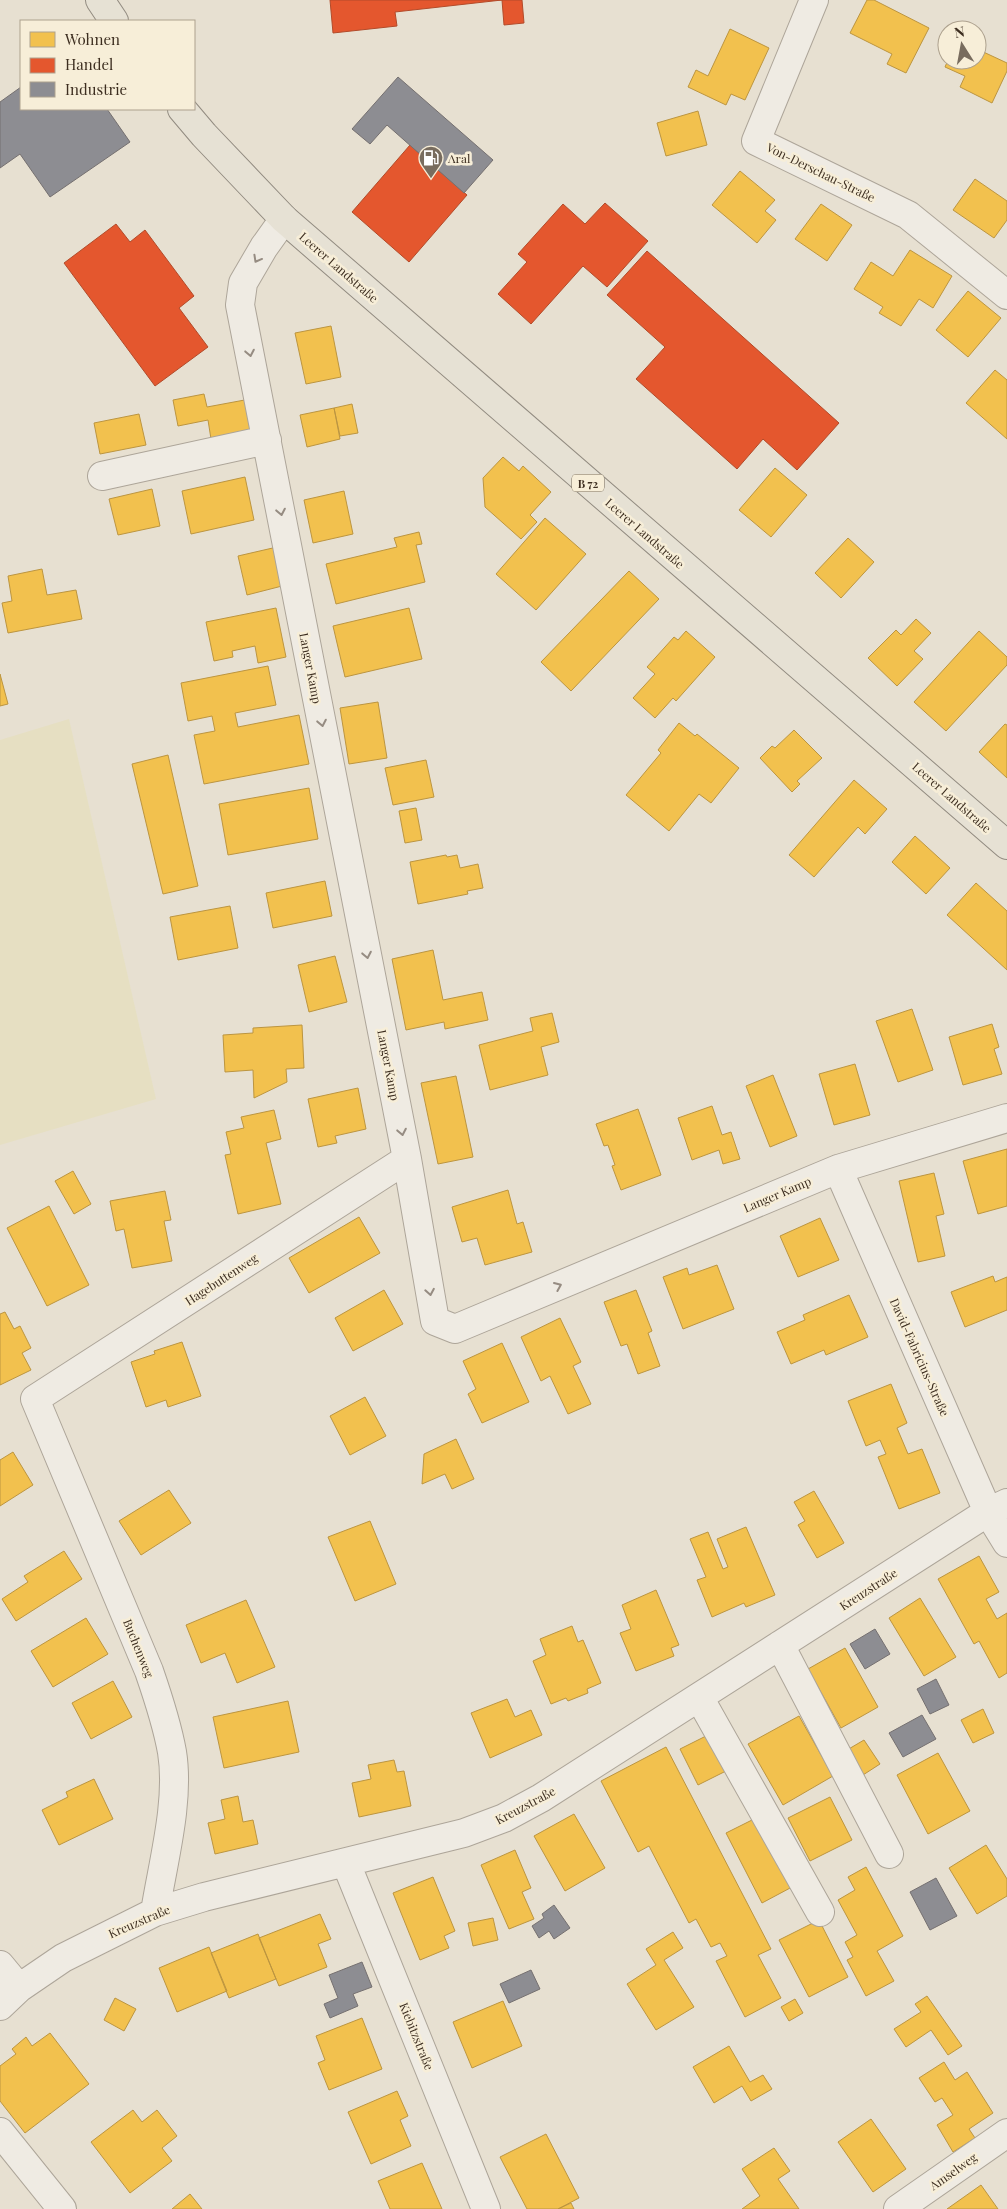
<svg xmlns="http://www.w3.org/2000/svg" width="1007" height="2209" viewBox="0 0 1007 2209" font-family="'Playfair Display',serif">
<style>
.farmland{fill:#e6dfc2}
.homes{fill:#f2c14e;stroke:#bc9540}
.shops{fill:#e4572e;stroke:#b24b2a}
.industry{fill:#8d8d92;stroke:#757070}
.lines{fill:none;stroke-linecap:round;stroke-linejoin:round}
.minor-casing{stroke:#ada599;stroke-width:30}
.major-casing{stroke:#928b80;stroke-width:30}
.minor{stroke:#efebe3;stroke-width:28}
.major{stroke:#e6e1d4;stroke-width:28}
.oneway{stroke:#968c82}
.labels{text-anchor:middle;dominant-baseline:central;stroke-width:5;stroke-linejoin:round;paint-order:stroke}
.shield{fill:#f7eed8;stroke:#756857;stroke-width:1}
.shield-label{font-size:11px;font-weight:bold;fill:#3d2e20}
.poi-label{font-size:12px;fill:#3d2e20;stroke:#f7eed8;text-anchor:start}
.street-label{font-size:12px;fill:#3d2e20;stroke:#f7eed8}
</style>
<rect width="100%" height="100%" fill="#e7e0d1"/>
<path class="farmland" d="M69 719 156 1099 0 1145V740Z"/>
<path class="homes" d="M867 0H874L929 28 906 73 887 64 892 54 850 33Z
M730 29 769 48 745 100 731 94 726 105 688 87 696 70 708 76Z
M977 49 1007 63V71L992 103 960 87 965 76 945 67 948 60H977Z
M698 111 707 145 666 156 657 123Z
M740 171 775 200 765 211 776 220 757 243 712 205Z
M975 179 1007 201V220L994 238 953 210Z
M821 204 852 225 827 261 795 239Z
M910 250 952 276 933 308 919 299 901 326 879 313 883 307 854 289 871 262 893 276Z
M968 291 1001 318 968 357 936 330Z
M331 326 341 377 306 384 295 333Z
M995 370 1007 380V439L966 403Z
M204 394 207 407 250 399 256 430 211 439 208 420 178 426 173 400Z
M352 404 358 433 340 436 334 408Z
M334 408 340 439 307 447 300 415Z
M139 414 146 445 100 454 94 423Z
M503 457 519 471 523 466 551 492 530 515 537 522 521 539 485 507 483 478Z
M775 468 807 495 771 537 739 510Z
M245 477 254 520 191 534 182 491Z
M152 489 160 526 118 535 109 499Z
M344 491 353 534 313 543 304 500Z
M545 518 586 554 536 610 496 574Z
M419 532 422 544 416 545 425 582 336 604 326 564 397 547 394 538Z
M848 538 874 562 841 598 815 573Z
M277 547 286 585 247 595 238 556Z
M42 569 47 595 76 590 82 619 8 633 2 603 12 601 8 576Z
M629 571 659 599 571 691 541 662Z
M276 608 286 657 258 663 255 646 232 651 233 657 214 661 206 622Z
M409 608 422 659 345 677 333 626Z
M916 619 931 633 914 651 923 659 897 686 868 658 896 630 901 635Z
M686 631 715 657 676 701 673 698 655 718 633 698 655 674 647 667 674 637 678 640Z
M979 631 1007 657V665L946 731 914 702Z
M268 666 276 705 235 713 238 727 299 715 309 764 204 784 194 735 215 731 212 716 188 721 181 683Z
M0 674 8 704 0 706Z
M378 702 387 758 349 764 340 708Z
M679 723 695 736 697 734 739 768 711 803 699 794 669 831 626 795 661 753 658 750Z
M1005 724 1007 725V778L979 752Z
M794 730 822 758 797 781 800 784 792 792 760 758 772 746 775 748Z
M168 755 198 886 163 894 132 764Z
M426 760 434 797 393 805 385 768Z
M854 780 887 809 865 834 858 827 814 877 789 855Z
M309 788 318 839 228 855 219 804Z
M416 808 422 840 405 843 399 811Z
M915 836 950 868 926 894 892 862Z
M446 855 447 857 457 855 460 868 478 864 483 888 467 891 468 894 418 904 410 862Z
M325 881 332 916 273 928 266 893Z
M976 883 1007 911V970L947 915Z
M230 906 238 948 178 960 170 917Z
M433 950 443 1000 482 992 488 1020 445 1029 444 1022 406 1030 392 959Z
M335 956 347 1002 309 1012 298 965Z
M912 1009 933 1070 898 1082 876 1021Z
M552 1013 559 1042 541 1047 548 1075 490 1090 479 1045 533 1031 530 1018Z
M992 1024 999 1047 994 1049 1002 1074 963 1085 949 1037Z
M302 1025 304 1068 286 1069 287 1082 254 1098 253 1070 225 1072 223 1035 253 1033V1028Z
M855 1064 870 1115 834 1125 819 1074Z
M773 1075 797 1136 770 1147 746 1086Z
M456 1076 473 1157 438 1164 421 1083Z
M358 1088 366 1129 335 1136 337 1143 318 1147 308 1099Z
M712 1106 722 1135 731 1132 740 1159 723 1164 719 1150 692 1160 678 1118Z
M638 1109 661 1175 621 1190 612 1166 615 1165 608 1145 604 1146 596 1124Z
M274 1110 281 1139 266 1143 281 1204 238 1214 225 1155 231 1154 226 1132 244 1128 241 1117Z
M1007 1149V1206L978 1214 963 1161Z
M73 1171 91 1204 74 1214 55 1181Z
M934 1173 944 1214 936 1216 945 1256 918 1262 899 1181Z
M508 1190 517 1224 523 1222 532 1252 485 1265 477 1238 462 1242 452 1207Z
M165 1191 171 1220 164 1221 172 1261 132 1268 124 1229 116 1231 110 1201Z
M49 1206 89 1285 47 1306 7 1228Z
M359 1217 380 1253 309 1293 289 1258Z
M820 1218 839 1260 798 1277 780 1236Z
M717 1265 734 1309 683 1329 663 1277 687 1268 689 1275Z
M993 1276 995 1282 1007 1277V1310L965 1327 951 1292Z
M384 1290 403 1324 353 1351 335 1318Z
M636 1290 652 1331 648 1333 660 1366 638 1374 627 1344 621 1346 604 1302Z
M849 1295 868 1337 826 1355 824 1350 791 1364 777 1332 805 1320 803 1315Z
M5 1312 14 1329 20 1326 31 1348 22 1353 31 1370 0 1385V1314Z
M560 1318 581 1362 573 1366 591 1404 568 1414 550 1376 541 1381 521 1337Z
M182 1342 201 1396 168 1407 166 1400 146 1407 131 1362 155 1354 154 1351Z
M502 1343 529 1402 482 1423 468 1394 476 1389 463 1361Z
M891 1384 907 1423 897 1428 908 1454 922 1449 940 1493 899 1509 878 1457 886 1454 880 1440 866 1446 848 1401Z
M365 1397 386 1436 350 1455 330 1416Z
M456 1439 474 1479 452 1489 445 1474 422 1484 424 1454Z
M13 1452 33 1485 0 1506V1460Z
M169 1490 191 1523 141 1555 119 1521Z
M814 1491 844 1543 817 1558 798 1525 805 1521 794 1502Z
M370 1521 396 1584 355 1601 328 1537Z
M746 1527 775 1595 746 1607 744 1603 712 1617 697 1580 706 1577 690 1539 708 1532 723 1569 728 1567 717 1539Z
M64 1551 82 1579 16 1621 2 1599 28 1582 24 1576Z
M979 1556 999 1592 986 1599 997 1619 1007 1613V1673L999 1678 979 1641 974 1644 938 1579Z
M656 1590 679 1645 671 1648 674 1656 636 1671 620 1633 631 1629 622 1605Z
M920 1598 956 1657 924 1676 889 1618Z
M246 1600 275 1667 237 1683 225 1653 201 1663 186 1625Z
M86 1618 108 1654 53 1687 31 1651Z
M572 1626 578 1642 583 1640 601 1683 587 1689 588 1693 568 1701 566 1698 551 1704 533 1661 546 1655 540 1639Z
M845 1648 878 1707 841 1728 808 1669Z
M113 1681 132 1717 91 1739 72 1703Z
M507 1699 515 1717 531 1710 542 1735 490 1758 471 1713Z
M288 1701 299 1752 224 1768 213 1717Z
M983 1709 994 1733 973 1743 961 1720Z
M799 1716 833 1776 783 1805 748 1744Z
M712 1733 730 1769 698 1785 680 1749Z
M864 1740 880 1764 863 1775 847 1750Z
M666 1747 771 1949 758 1955 781 1998 745 2017 716 1961 727 1956 720 1943 711 1947 696 1919 689 1923 649 1846 638 1852 601 1781Z
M938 1753 970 1811 928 1834 897 1775Z
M394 1760 397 1772 404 1771 411 1806 359 1817 352 1783 371 1779 368 1765Z
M94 1779 113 1819 59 1845 42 1810 68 1797 66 1792Z
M238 1796 243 1822 253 1820 258 1844 215 1854 208 1823 225 1819 221 1800Z
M830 1797 852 1840 810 1861 788 1818Z
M574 1814 605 1868 565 1891 534 1836Z
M756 1818 792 1887 762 1903 726 1833Z
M986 1845 1007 1879V1896L977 1914 949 1868Z
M515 1850 531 1888 522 1892 534 1919 509 1929 481 1865Z
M866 1867 903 1936 877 1951 894 1981 866 1996 847 1960 853 1957 845 1942 857 1935 838 1900 855 1890 848 1877Z
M433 1877 455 1931 444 1936 449 1948 420 1960 393 1893Z
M320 1914 331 1939 318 1944 327 1967 279 1986 259 1938Z
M493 1918 498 1940 473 1946 468 1923Z
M819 1920 848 1977 809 1997 779 1940Z
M673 1932 683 1948 664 1960 694 2007 656 2030 627 1984 656 1965 646 1949Z
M258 1934 276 1979 229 1998 211 1953Z
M209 1947 227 1991 177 2012 159 1968Z
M927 1996 962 2046 948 2055 931 2030 906 2047 894 2029 921 2012 915 2004Z
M115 1998 136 2009 124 2031 104 2020Z
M795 1999 803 2013 789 2021 781 2007Z
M503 2001 522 2046 472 2068 453 2022Z
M362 2018 382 2069 329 2090 318 2063 325 2060 316 2036Z
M50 2033 89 2084 25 2133 0 2101V2066L16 2054 12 2049 26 2037 32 2046Z
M729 2046 750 2082 763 2075 772 2089 751 2101 742 2086 714 2103 693 2067Z
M944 2062 955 2080 967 2072 993 2113 969 2129 975 2138 953 2152 937 2125 953 2115 942 2098 935 2102 919 2078Z
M397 2091 408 2116 400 2120 411 2146 371 2164 348 2112Z
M133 2110 142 2122 157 2110 177 2136 162 2148 172 2161 130 2193 91 2142Z
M871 2119 906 2169 873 2192 838 2142Z
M546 2134 579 2198 558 2209H527L500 2157Z
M774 2148 790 2171 778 2179 799 2209H742L760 2196 742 2169Z
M422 2163 442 2209H390L378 2181Z
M981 2185 998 2209H947Z
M190 2194 202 2209H172Z
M571 2203 574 2209H558Z"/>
<path class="shops" d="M330 0H522L524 23 504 25 502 0 395 12 397 26 333 33Z
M410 145 467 195 409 262 352 212Z
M605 203 648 241 607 287 583 266 531 324 498 294 527 262 518 254 563 204 585 224Z
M116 224 130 242 145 230 194 296 179 308 208 347 155 386 64 263Z
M647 251 839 423 797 470 763 439 737 469 636 379 665 347 607 295Z"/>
<path class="industry" d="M398 77 493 160 464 193 387 125 370 144 352 129Z
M21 87V109H107L130 142 50 197 20 154 0 168V102Z
M875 1629 890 1654 865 1669 850 1644Z
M936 1679 949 1705 930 1714 917 1689Z
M922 1715 936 1739 903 1757 889 1733Z
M936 1878 957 1916 930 1930 910 1892Z
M554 1905 570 1928 554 1939 549 1931 539 1938 532 1926 544 1918 542 1914Z
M362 1962 372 1987 353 1994 358 2006 330 2018 324 2004 338 1998 329 1975Z
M531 1970 540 1989 509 2003 500 1984Z"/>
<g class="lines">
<defs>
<path id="minor" d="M814 0 756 141 908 215 1007 295
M284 219 264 247 243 283 240 305 407 1159 435 1321 455 1329 838 1169 1007 1118
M102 476 267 440
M838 1169 988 1512 1007 1543
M780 1645 889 1854
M699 1697 820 1912
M346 1863 486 2209
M155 1912C163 1862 180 1801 172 1752 167 1724 158 1697 149 1671L35 1399 407 1159
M0 1965 19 1988
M0 2006 19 1988 63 1958 155 1912 204 1897 464 1833 504 1818 541 1798 988 1512 1007 1503
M0 2132 62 2209
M898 2209 1007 2133"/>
<path id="major" d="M100 0 114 21
M182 109 204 135 284 219 1007 845"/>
</defs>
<use href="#minor" class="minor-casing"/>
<use href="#major" class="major-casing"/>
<use href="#minor" class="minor"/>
<use href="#major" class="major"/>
</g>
<defs><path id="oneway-chevron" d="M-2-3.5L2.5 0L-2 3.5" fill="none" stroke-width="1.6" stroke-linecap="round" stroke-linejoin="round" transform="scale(1.25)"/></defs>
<g class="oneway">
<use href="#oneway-chevron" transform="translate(257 259) rotate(119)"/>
<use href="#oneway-chevron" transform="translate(250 353) rotate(79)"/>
<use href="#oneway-chevron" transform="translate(281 512) rotate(79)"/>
<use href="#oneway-chevron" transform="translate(322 723) rotate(79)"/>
<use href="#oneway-chevron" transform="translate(367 955) rotate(79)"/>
<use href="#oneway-chevron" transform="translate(402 1132) rotate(79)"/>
<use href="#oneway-chevron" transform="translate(558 1286) rotate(-23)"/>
<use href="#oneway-chevron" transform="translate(430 1292) rotate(80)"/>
</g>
<defs>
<symbol id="fuel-pin" viewBox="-11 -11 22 30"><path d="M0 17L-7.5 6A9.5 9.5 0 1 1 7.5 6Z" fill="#786c5e" stroke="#f7eed8"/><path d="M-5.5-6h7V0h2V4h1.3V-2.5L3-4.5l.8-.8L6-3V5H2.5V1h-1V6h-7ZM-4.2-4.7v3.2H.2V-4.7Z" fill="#fff"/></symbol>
</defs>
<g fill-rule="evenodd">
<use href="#fuel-pin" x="417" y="144" width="28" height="38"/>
</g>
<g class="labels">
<rect class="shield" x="572" y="474.5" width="32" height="17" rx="4"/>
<g class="shield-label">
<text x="588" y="483">B 72</text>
</g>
<g class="poi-label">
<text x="448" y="158">Aral</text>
</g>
<g class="street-label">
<text transform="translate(821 172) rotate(26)">Von-Derschau-Straße</text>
<text transform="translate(339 267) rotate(41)">Leerer Landstraße</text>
<text transform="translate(645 533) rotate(41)">Leerer Landstraße</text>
<text transform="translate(311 668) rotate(79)">Langer Kamp</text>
<text transform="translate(952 797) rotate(41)">Leerer Landstraße</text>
<text transform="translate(389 1065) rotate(79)">Langer Kamp</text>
<text transform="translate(777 1194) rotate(-23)">Langer Kamp</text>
<text transform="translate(221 1279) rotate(-33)">Hagebuttenweg</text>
<text transform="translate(920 1357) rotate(66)">David-Fabricius-Straße</text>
<text transform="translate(868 1589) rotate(-33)">Kreuzstraße</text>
<text transform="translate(139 1648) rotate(68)">Buchenweg</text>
<text transform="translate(525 1805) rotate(-28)">Kreuzstraße</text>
<text transform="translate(139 1921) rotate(-23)">Kreuzstraße</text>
<text transform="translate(417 2036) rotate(68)">Kiebitzstraße</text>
<text transform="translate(953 2171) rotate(-35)">Amselweg</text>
</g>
</g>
<rect x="20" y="20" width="175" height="90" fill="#f7eed8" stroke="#ada18e"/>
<rect x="30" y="32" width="25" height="15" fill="#f2c14e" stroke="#ada18e"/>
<text x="65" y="45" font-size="15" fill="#3d2e20">Wohnen</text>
<rect x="30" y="58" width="25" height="15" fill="#e4572e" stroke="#ada18e"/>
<text x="65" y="70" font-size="15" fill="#3d2e20">Handel</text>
<rect x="30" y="82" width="25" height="15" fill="#8d8d92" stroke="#ada18e"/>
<text x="65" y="95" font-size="15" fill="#3d2e20">Industrie</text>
<g transform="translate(962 45) rotate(349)"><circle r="24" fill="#f7eed8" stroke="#ada18e"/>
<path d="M0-4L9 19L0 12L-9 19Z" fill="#786c5e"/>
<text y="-8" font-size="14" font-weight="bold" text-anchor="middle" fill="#3d2e20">N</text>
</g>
</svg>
